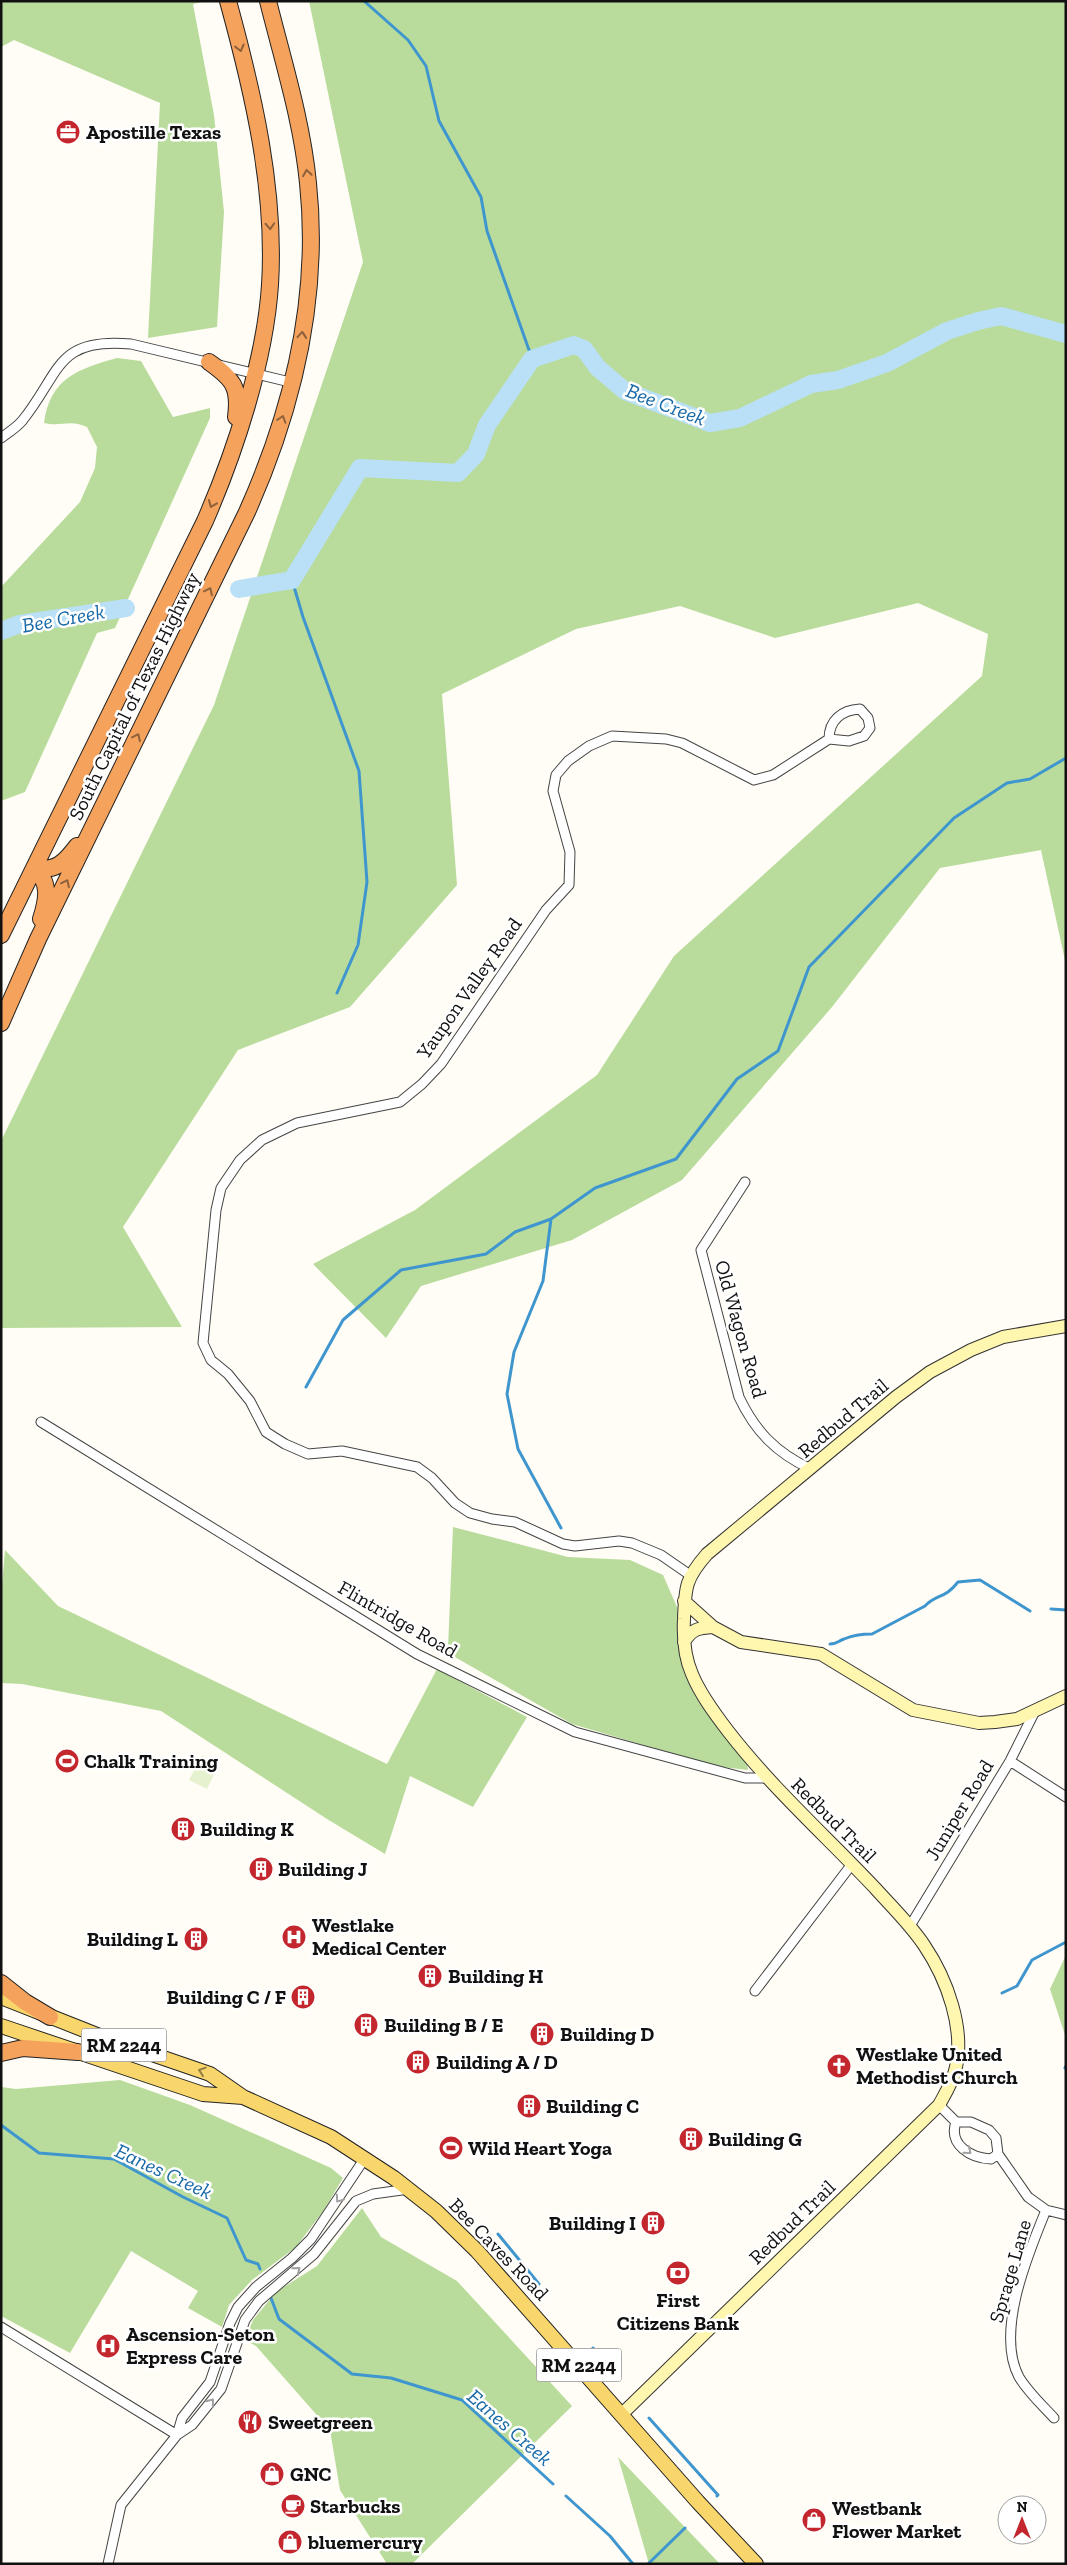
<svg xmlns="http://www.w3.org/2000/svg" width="1067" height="2565" viewBox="0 0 1067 2565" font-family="'Zilla Slab',serif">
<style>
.forest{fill:#b9dc9c}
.pitch{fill:#e6f2cf}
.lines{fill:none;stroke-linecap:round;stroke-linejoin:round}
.stream{stroke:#3f96cf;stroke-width:3}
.river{stroke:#b9e0f7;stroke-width:18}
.street-casing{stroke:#444;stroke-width:11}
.secondary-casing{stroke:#333;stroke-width:14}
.primary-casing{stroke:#222;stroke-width:16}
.highway-casing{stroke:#222;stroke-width:18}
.street{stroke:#fff;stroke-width:9}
.secondary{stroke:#fff6b0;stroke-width:12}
.primary{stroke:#f9d66b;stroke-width:14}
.highway{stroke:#f5a25d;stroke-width:16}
.oneway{stroke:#8e613b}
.oneway2{stroke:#917d42}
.oneway3{stroke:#a0a0a0}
.labels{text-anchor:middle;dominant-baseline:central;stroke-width:5;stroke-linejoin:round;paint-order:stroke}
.shield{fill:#fff;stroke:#585858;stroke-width:1}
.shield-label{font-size:19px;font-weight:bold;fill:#111}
.poi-label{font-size:20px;font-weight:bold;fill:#111;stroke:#fff;text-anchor:start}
.street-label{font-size:20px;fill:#111;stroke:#fff}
.water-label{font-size:21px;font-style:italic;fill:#1768a6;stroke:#fff}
</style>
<rect width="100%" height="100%" fill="#fffdf5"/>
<path class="forest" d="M1 1H207L193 4 214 115 224 212 217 327 148 338 160 103 14 40 1 47Z
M309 1H1066V965L1041 850 940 868 832 1007 682 1180 572 1240 421 1286 386 1338 313 1264 415 1210 597 1075 674 956 982 676 988 634 918 603 775 638 680 606 576 629 442 694 457 885 350 1007 238 1050 123 1227 182 1327 1 1328V1141L214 705 363 262Z
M117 358 141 361 173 417 210 408V418L115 628 97 633 25 792 1 801V587L80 502 95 468 97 447 87 427C69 419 62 427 44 423 50 378 78 369 117 358Z
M453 1527 568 1557 630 1560 663 1575 677 1607 682 1661 747 1763 748 1770 714 1766 572 1724 446 1652 448 1648Z
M5 1550 58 1606 387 1764 437 1669 527 1717 473 1807 410 1776 385 1854 327 1819 161 1711 22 1684 1 1683V1598Z
M1066 1955V2038L1050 1989Z
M120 2080 190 2105 331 2168 343 2178 324 2210 296 2247 252 2280 229 2305 222 2327 188 2308 198 2291 131 2251 70 2353 1 2316V2087L16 2089Z
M362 2208 381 2237 457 2281 572 2406 412 2564H387L340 2490 330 2430 256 2346 245 2340 253 2320 276 2292 317 2266Z
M618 2457 720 2564H649Z"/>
<path class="pitch" d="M202 1755 219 1764 207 1789 189 1780Z"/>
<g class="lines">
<path class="stream" d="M364 1 408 40 426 66 439 121 481 197 487 231 529 350 537 356
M292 580 303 617 359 771 367 882 358 945 337 993
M551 1219 543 1281 514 1352 507 1394 518 1449 561 1528
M306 1387 343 1320 401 1270 486 1254 515 1232 551 1219 595 1188 676 1159 737 1079 778 1051 809 967 954 818 1007 783 1030 779 1066 758
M1051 1609 1066 1610
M830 1644C837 1644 838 1641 844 1639 853 1635 863 1634 872 1634L925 1606C936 1594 945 1599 958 1582L980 1580 1030 1611
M1002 1993 1017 1986 1032 1960 1066 1942
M1065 2068 1066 2066
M1 2125 39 2153 114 2159 183 2197 227 2218 246 2260 258 2264 260 2269
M498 2234 539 2284
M271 2298 279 2319 352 2374 391 2378 462 2400 553 2484
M593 2348 615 2373
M649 2418 718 2495 717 2496
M566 2496 610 2536 633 2564
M648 2564 685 2528"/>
<path class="river" d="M239 589 292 580 360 468 458 473 476 454 487 425 532 359 574 345 584 349 598 368 625 391 710 423 740 418 811 384 838 380 887 363 947 331 978 321 1001 316 1066 334
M1 631 20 624 126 608"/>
<defs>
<path id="street" d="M1 438C8 433 17 427 22 421 61 373 55 337 131 344L294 383
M745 1182 701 1250 739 1397C755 1431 776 1453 811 1469
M41 1422 417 1654 575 1732 745 1778H766
M690 1575 661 1555 632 1543 619 1541 575 1546 563 1544 515 1522 492 1519 470 1513 455 1503 432 1478 417 1467 342 1451 308 1454 285 1444 266 1432 250 1401 228 1374 211 1360 203 1343 216 1210 221 1188 240 1160 262 1140 297 1123 400 1102 422 1084 441 1064 546 910 569 885 570 852 553 791 556 775 568 761 589 746 612 736 666 739 682 743 754 780 773 775 829 739 849 741 864 736 870 728 868 718 860 709C842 710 829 720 829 739
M1010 1761 1066 1797
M910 1926 1010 1761 1035 1711
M755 1991 852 1864
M939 2105 956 2122
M956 2122H971L989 2130 996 2138 998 2154 1028 2197 1046 2210 1066 2215
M956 2122C948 2145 971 2158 991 2159L998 2154
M1046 2210C1028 2254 995 2332 1019 2377 1028 2392 1042 2405 1054 2418
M1 2327 177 2435
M177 2435 192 2425 221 2389 245 2320 259 2301 314 2254 356 2201 373 2194 409 2189
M108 2564 121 2505 177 2435 182 2418 210 2382 230 2323 238 2307 256 2287 292 2258 311 2239 365 2158"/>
<path id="secondary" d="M684 1601 713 1627 741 1642 821 1654 913 1710 979 1723 995 1722 1017 1719 1066 1696
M684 1642C692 1629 698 1628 713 1627
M622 2414 939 2105C945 2094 952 2083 955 2071 966 2030 947 1979 924 1945 910 1924 892 1907 875 1888 826 1836 772 1788 728 1731 715 1714 700 1694 692 1674 684 1656 683 1638 684 1619 685 1586 686 1578 707 1554L896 1397 930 1372 971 1350 1003 1337 1066 1326"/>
<path id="primary" d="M1 1997 102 2037 210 2074 243 2097 331 2137 394 2178 436 2211 477 2251 698 2502 756 2564
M1 2026 203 2094 243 2097"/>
<path id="highway" d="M209 362C233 379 240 387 236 417
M34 868C51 882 47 900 41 919
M34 868C56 872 65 862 77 846
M1 935 205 521C235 452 265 361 270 285 276 190 253 92 228 1
M1 1023 38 939 247 512C293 409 320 296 308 183 302 121 283 61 268 1
M1 1983 25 2002 50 2017
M1 2053 23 2048 78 2052"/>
</defs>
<use href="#street" class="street-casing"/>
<use href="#secondary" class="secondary-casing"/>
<use href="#primary" class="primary-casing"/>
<use href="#highway" class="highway-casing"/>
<use href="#street" class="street"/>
<use href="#secondary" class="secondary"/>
<use href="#primary" class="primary"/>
<use href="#highway" class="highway"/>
</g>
<defs><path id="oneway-chevron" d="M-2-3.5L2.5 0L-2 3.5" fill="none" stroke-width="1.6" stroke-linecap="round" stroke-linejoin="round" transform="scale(1.25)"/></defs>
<g class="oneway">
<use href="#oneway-chevron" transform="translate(240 48) rotate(76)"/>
<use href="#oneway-chevron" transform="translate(307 173) rotate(-99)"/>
<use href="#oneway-chevron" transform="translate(270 226) rotate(87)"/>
<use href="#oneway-chevron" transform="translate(302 335) rotate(-85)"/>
<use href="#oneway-chevron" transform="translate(282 419) rotate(-72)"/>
<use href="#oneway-chevron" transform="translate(212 504) rotate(113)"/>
<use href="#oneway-chevron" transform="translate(209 591) rotate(-64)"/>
<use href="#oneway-chevron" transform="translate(137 737) rotate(-64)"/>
<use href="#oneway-chevron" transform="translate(66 883) rotate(-64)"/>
</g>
<use class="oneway2" href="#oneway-chevron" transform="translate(202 2071) rotate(-161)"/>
<g class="oneway3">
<use href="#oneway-chevron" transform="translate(968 2151) rotate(39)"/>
<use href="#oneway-chevron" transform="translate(339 2199) rotate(124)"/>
<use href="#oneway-chevron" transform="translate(297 2270) rotate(-39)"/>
<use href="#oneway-chevron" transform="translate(211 2402) rotate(-51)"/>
</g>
<defs>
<symbol id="office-disc" viewBox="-11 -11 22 22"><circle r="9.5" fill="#c4262e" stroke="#fff"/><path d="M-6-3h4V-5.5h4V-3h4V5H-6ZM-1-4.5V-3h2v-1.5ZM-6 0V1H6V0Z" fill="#fff"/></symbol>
<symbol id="stadium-disc" viewBox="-11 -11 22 22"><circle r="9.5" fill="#c4262e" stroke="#fff"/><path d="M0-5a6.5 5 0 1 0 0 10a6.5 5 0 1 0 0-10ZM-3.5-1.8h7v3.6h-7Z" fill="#fff"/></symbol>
<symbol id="building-disc" viewBox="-11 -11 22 22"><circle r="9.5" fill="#c4262e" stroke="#fff"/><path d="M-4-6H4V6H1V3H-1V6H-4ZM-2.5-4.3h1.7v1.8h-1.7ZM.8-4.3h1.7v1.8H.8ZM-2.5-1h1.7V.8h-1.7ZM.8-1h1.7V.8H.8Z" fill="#fff"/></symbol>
<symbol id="hospital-disc" viewBox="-11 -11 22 22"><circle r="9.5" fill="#c4262e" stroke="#fff"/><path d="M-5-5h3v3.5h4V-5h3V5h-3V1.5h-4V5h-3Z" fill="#fff"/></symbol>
<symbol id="church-disc" viewBox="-11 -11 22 22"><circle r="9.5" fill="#c4262e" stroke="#fff"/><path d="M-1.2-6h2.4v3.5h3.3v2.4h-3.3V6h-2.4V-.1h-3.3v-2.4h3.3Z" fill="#fff"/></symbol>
<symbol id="bank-disc" viewBox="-11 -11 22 22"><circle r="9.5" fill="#c4262e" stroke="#fff"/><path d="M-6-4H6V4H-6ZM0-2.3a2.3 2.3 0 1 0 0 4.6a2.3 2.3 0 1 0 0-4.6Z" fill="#fff"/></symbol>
<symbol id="restaurant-disc" viewBox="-11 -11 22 22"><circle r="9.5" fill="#c4262e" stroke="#fff"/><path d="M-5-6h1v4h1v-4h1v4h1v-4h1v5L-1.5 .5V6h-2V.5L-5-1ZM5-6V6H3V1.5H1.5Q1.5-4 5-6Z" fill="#fff"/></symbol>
<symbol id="shop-disc" viewBox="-11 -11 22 22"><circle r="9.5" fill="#c4262e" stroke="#fff"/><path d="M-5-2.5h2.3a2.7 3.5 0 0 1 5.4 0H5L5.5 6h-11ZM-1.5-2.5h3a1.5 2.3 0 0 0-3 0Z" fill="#fff"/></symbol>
<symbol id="cafe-disc" viewBox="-11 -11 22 22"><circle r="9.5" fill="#c4262e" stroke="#fff"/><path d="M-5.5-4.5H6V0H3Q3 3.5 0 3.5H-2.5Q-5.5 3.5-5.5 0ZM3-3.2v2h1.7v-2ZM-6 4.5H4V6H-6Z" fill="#fff"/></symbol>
</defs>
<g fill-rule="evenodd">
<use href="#office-disc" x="54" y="118" width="28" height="28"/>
<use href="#stadium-disc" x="53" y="1747" width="28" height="28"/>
<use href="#building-disc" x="169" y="1815" width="28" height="28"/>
<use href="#building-disc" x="247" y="1855" width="28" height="28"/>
<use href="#hospital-disc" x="280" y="1923" width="28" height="28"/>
<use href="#building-disc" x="182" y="1925" width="28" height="28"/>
<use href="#building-disc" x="416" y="1962" width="28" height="28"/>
<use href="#building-disc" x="289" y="1983" width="28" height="28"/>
<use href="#building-disc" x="352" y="2011" width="28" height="28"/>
<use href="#building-disc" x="528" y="2020" width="28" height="28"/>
<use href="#building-disc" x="404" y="2048" width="28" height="28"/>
<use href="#church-disc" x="825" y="2052" width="28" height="28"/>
<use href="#building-disc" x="515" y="2092" width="28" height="28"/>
<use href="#building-disc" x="677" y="2125" width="28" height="28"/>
<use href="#stadium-disc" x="437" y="2134" width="28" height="28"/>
<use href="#building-disc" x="639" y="2209" width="28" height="28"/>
<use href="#bank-disc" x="664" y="2259" width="28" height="28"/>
<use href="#hospital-disc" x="94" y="2332" width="28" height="28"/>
<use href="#restaurant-disc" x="236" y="2408" width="28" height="28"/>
<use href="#shop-disc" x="258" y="2460" width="28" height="28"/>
<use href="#cafe-disc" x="279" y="2492" width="28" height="28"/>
<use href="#shop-disc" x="800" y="2506" width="28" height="28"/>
<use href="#shop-disc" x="276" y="2528" width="28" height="28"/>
</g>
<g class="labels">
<g class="shield">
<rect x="81.5" y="2028.5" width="85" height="33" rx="4"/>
<rect x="536.5" y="2348.5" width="85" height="33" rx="4"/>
</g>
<g class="shield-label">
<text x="124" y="2045">RM 2244</text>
<text x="579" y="2365">RM 2244</text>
</g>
<g class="poi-label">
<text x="86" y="132">Apostille Texas</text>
<text x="84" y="1761">Chalk Training</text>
<text x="200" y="1829">Building K</text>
<text x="278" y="1869">Building J</text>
<text x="312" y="1925">Westlake<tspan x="312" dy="23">Medical Center</tspan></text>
<text x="178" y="1939" text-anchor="end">Building L</text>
<text x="448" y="1976">Building H</text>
<text x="286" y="1997" text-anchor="end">Building C / F</text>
<text x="384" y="2025">Building B / E</text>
<text x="560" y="2034">Building D</text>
<text x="856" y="2054">Westlake United<tspan x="856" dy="23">Methodist Church</tspan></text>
<text x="436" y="2062">Building A / D</text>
<text x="546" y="2106">Building C</text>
<text x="708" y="2139">Building G</text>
<text x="468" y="2148">Wild Heart Yoga</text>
<text x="636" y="2223" text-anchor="end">Building I</text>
<text x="678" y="2300" text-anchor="middle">First<tspan x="678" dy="23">Citizens Bank</tspan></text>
<text x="126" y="2334">Ascension-Seton<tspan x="126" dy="23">Express Care</tspan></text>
<text x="268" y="2422">Sweetgreen</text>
<text x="290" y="2474">GNC</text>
<text x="310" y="2506">Starbucks</text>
<text x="832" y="2508">Westbank<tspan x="832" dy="23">Flower Market</tspan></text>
<text x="308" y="2542">bluemercury</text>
</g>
<g class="street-label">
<text transform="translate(134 696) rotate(-64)">South Capital of Texas Highway</text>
<text transform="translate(469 988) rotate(-55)">Yaupon Valley Road</text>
<text transform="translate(741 1329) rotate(74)">Old Wagon Road</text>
<text transform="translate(843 1418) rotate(-40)">Redbud Trail</text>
<text transform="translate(398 1619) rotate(30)">Flintridge Road</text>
<text transform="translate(959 1810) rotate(-59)">Juniper Road</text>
<text transform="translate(834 1820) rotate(45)">Redbud Trail</text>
<text transform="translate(792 2222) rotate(-44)">Redbud Trail</text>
<text transform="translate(499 2249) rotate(46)">Bee Caves Road</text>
<text transform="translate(1010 2271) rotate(-74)">Sprage Lane</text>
</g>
<g class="water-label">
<text transform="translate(666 404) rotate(21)">Bee Creek</text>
<text transform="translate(63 618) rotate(-10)">Bee Creek</text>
<text transform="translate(164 2171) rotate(25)">Eanes Creek</text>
<text transform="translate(510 2427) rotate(41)">Eanes Creek</text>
</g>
</g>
<rect width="1067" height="2565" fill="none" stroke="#111111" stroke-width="5"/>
<g transform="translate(1022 2520)"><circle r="24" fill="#ffffff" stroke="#a0a0a0"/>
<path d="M0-4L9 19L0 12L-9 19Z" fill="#c4262e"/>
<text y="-8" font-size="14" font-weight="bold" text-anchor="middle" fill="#111111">N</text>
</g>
</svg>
